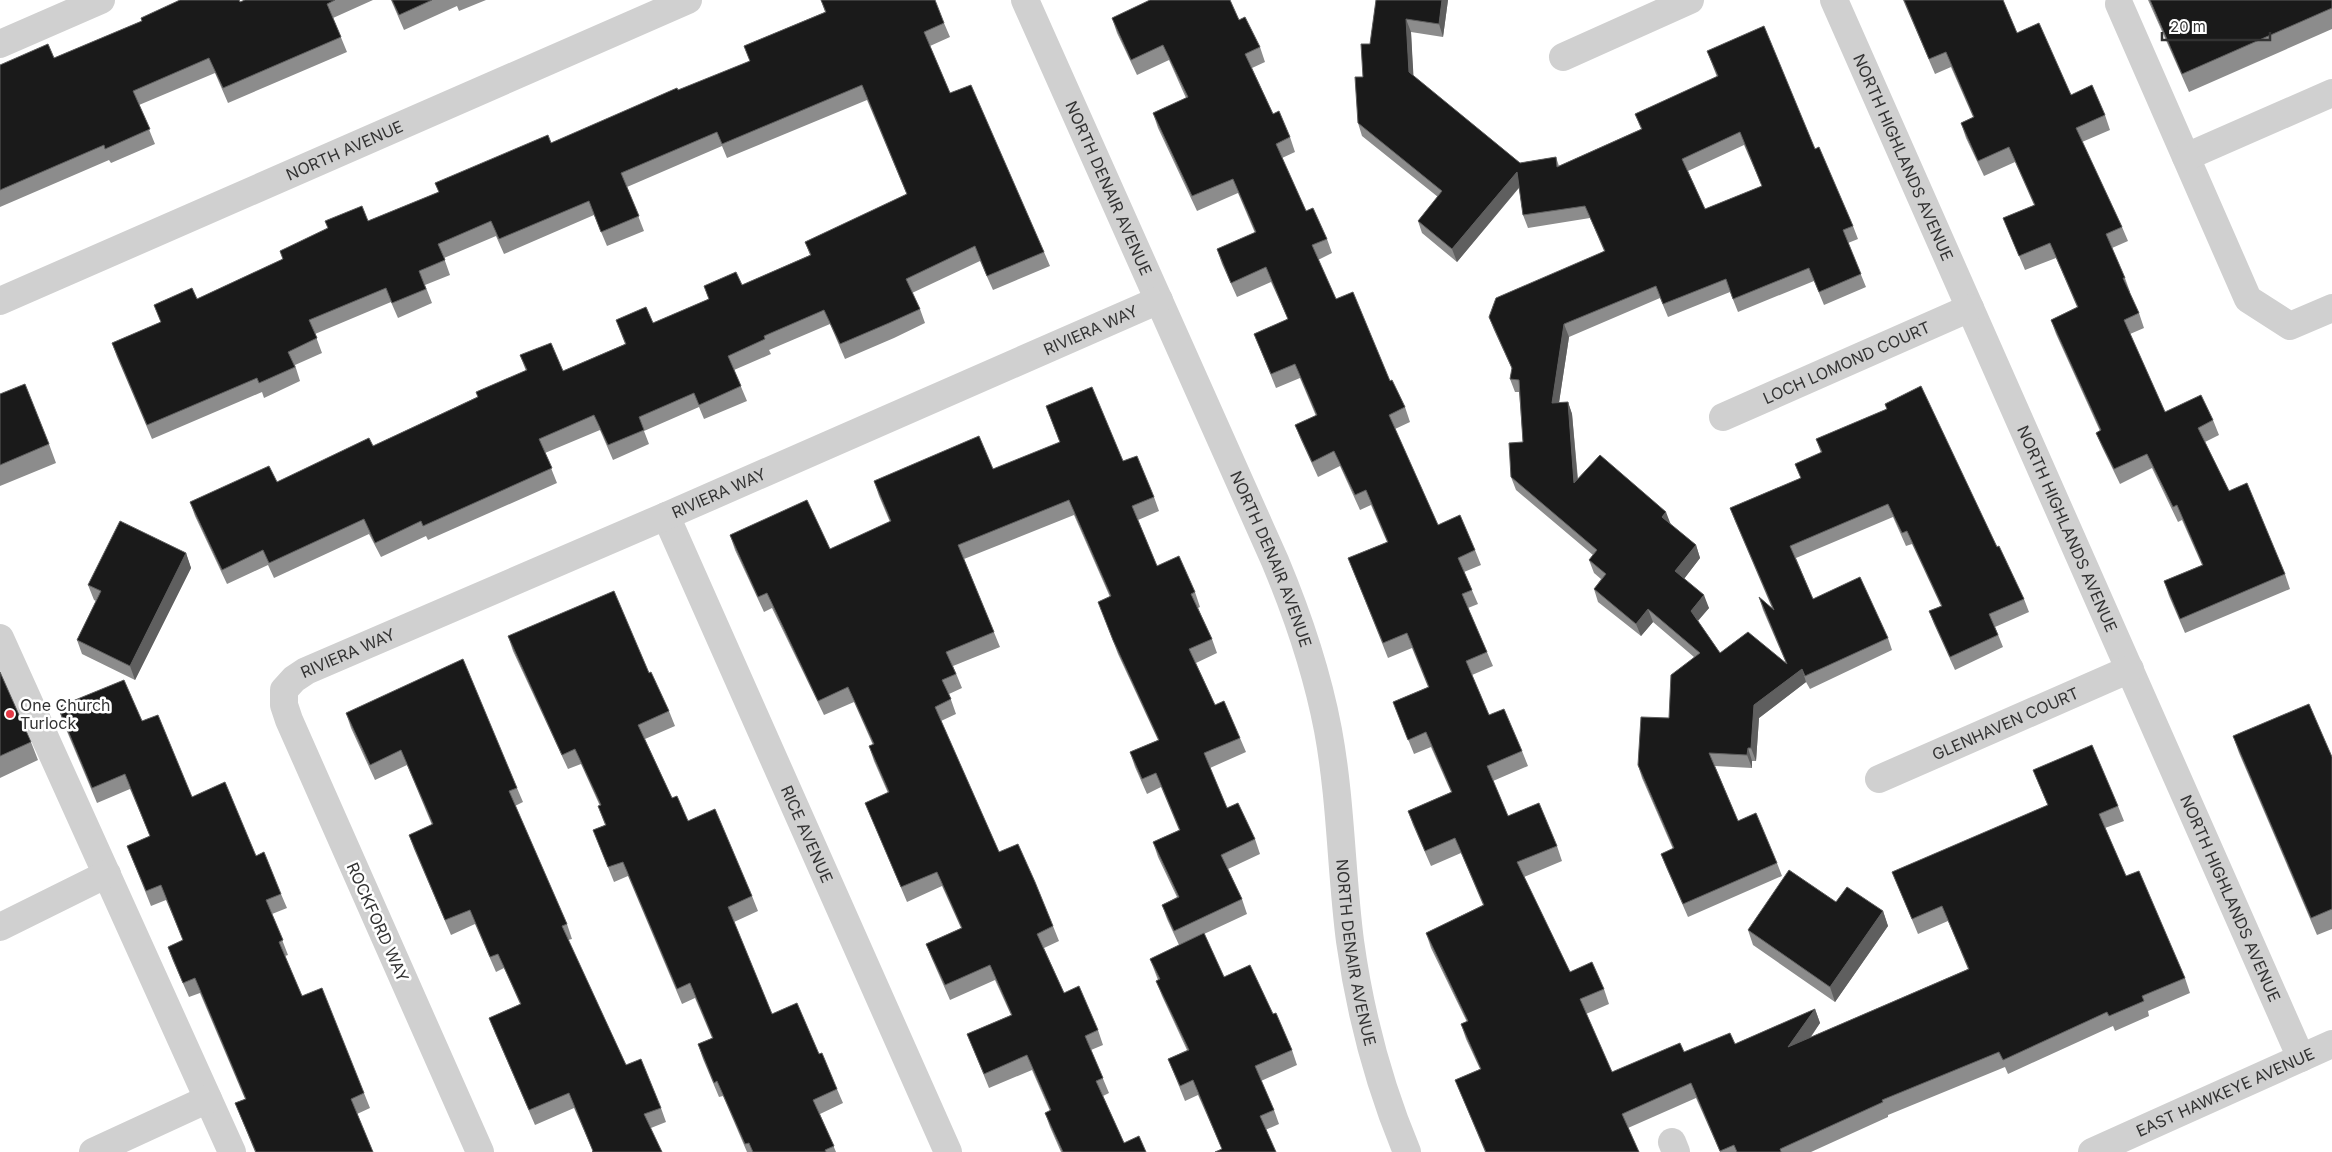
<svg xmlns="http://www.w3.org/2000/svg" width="2332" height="1152" viewBox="0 0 2332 1152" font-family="Inter,sans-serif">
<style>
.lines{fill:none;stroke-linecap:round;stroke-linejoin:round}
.minor{stroke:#d0d0d0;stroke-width:28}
.wall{fill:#8c8c8c;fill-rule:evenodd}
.shaded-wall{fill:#5f5f5f}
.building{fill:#1a1a1a;stroke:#5f5f5f;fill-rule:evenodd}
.poi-dot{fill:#e63946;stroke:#fff;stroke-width:2}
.labels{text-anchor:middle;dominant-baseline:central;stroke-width:5;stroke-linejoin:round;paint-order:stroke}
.street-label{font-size:16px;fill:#333;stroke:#fff}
.poi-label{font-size:16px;fill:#333;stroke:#fff;text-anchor:start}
</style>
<rect width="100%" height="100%" fill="#fff"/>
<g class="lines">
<g class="minor">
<path id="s1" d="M1025 0 1275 561C1298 616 1317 672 1328 730 1341 800 1341 871 1350 941 1360 1013 1379 1085 1407 1152"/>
<path id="s2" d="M1834 0 2301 1058"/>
<path d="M2119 4 2248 299 2290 326 2332 308"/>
<path d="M0 44 101 0"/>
<path d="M1563 57 1690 0"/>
<path d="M2186 157 2332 93"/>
<path id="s3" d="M0 301 688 0"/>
<path id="s4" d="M1723 417 1970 308"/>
<path id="s5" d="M666 516 948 1152"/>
<path d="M0 638 232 1152"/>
<path id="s6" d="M1879 779 2130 669"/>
<path d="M0 927 107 874"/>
<path d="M1672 1142 1676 1152"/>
<path d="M93 1152 208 1099"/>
<path id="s7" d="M480 1152 289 720 284 705V690L294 679 306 671 666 516 1159 300"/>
<path id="s8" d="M2092 1152 2332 1044"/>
</g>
</g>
<path class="wall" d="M245 0H373L333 18 347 52 228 103 215 73 139 105 155 144 111 163 109 160 0 207V65L54 58 142 21 240 2Z
M391 0H486L459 11 457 6 404 30Z
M821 0 944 23 950 37 930 46 950 93 1044 252 1050 266 993 290 980 261 912 293 920 309 925 323 894 338 845 359 830 324 769 350 771 354 734 370 747 401 704 419 699 407 644 431 649 444 613 460 600 430 545 453 557 483 428 540 426 536 381 557 369 534 274 578 268 565 227 584 195 516 190 502 277 482 373 446 477 397 526 371 520 355 563 371 625 344 616 320 653 323 709 299 704 286 742 285 810 255 805 242 907 195 867 100 727 158 722 146 627 187 644 231 607 246 594 215 504 254 496 236 444 258 450 275 425 285 432 303 398 318 391 302 315 334 322 353 295 365 300 381 264 398 262 392 152 439 117 357 112 343 161 322 154 305 197 299 283 259 280 251 368 221 439 192 435 183 551 143 750 61 744 46 825 12Z
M1376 0H1448L1443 37 1411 32 1413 76 1520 163 1556 157 1559 166 1641 129 1635 114 1717 77 1707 51 1815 149 1853 226 1858 239 1848 243 1866 287 1824 305 1814 281 1738 312 1730 292 1668 317 1660 298 1569 337 1559 402H1568L1572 414 1578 479 1671 525 1696 545 1700 558 1684 579 1709 608 1698 621 1720 653 1786 663 1763 610 1759 597 1772 608 1735 521 1730 508 1801 478 1795 464 1821 453 1816 439 1887 409 1885 404 1997 547 2024 599 2029 612 1995 627 2003 647 1955 670 1934 624 1929 611 1941 606 1912 544 1906 546 1893 517 1796 558 1813 599 1888 638 1892 650 1810 689 1806 682 1759 718 1756 761H1752V768L1715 766 1738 821 1777 863 1782 876 1688 917 1666 867 1661 854 1673 849 1642 778 1638 765 1669 718 1694 657 1653 622 1641 636 1598 602 1594 589 1601 579 1594 573 1589 560 1593 555 1516 490 1511 477 1523 442 1519 392H1515L1510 379 1512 369 1494 330 1489 317 1604 251 1590 218 1528 228 1523 215 1519 188 1457 262 1422 233 1418 221 1438 197 1362 136 1358 123 1363 77 1370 44ZM1744 145 1762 186 1705 209 1688 171Z
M1903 0H2003L2017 33 2071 95 2105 115 2110 130 2082 142 2122 227 2128 241 2112 248 2125 278 2130 292 2129 293 2139 313 2144 328 2130 334 2165 412 2213 420 2219 435 2205 442 2229 491 2285 574 2290 589 2185 633 2169 596 2164 581 2202 565 2182 520 2178 522 2152 468 2120 484 2102 447 2096 433 2100 431 2056 334 2051 320 2077 307 2056 258 2025 270 2003 218 2034 205 2015 162 1984 176 1966 138 1961 123 1973 117 1951 67 1935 74Z
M2148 0H2332V29L2189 92Z
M1112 18 1239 20 1260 47 1265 62 1252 68 1273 114 1290 137 1295 152 1282 158 1306 211 1327 239 1332 253 1318 260 1336 299 1390 381 1405 407 1410 422 1395 429 1438 525 1475 550 1481 565 1464 572 1478 604 1468 608 1487 652 1493 666 1472 675 1489 715 1522 751 1528 766 1493 781 1508 816 1557 846 1562 861 1524 877 1570 972 1604 989 1609 1004 1586 1014 1612 1072 1684 1052 1735 1044 1815 1009 1820 1023 1811 1037 1968 969 1948 921 1918 934 1892 872 2048 806 2033 770 2118 806 2124 821 2105 828 2126 876 2185 978 2190 993 2148 1011 2149 1016 2115 1031 2113 1026 2008 1074 2005 1067 1888 1115V1117L1811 1152H1720L1696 1098 1628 1128 1639 1152H1485L1455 1080 1480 1069 1466 1039 1461 1024 1467 1022 1431 948 1426 933 1483 905 1461 853 1431 866 1413 825 1408 811 1451 792 1431 747 1414 754 1393 702 1428 687 1412 648 1388 658 1348 558 1387 542 1371 505 1360 510 1340 466 1318 477 1301 440 1295 425 1316 416 1300 378 1276 388 1254 334 1288 319 1271 282 1237 297 1222 264 1217 249 1255 233 1238 193 1197 211 1158 128 1153 113 1186 98 1169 60 1137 75 1117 33Z
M0 394 49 444 56 463 0 486Z
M1046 406 1123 461 1154 497 1159 511 1138 520 1157 566 1195 592 1200 607 1198 608 1212 639 1217 653 1196 663 1215 705 1240 738 1246 752 1210 768 1227 808 1255 839 1260 854 1228 869 1242 899 1247 914 1204 934 1224 977 1273 1014 1292 1050 1297 1065 1261 1081 1274 1110 1279 1124 1222 1149 1198 1095 1185 1101 1168 1059 1187 1050 1162 996 1156 981 1158 980 1150 959 1179 945 1167 919 1162 905 1177 897 1158 857 1153 842 1179 830 1161 787 1147 794 1135 767 1130 752 1158 740 1118 654 1104 617 1110 597 1074 515 964 559 1000 647 953 666 962 688 949 694 956 714 941 721 999 852 1053 926 1059 941 1044 948 1064 993 1098 1030 1103 1045 1091 1050 1109 1093 1103 1096 1124 1143 1146 1152H1061L1050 1127 1045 1113 1050 1111 1032 1070 989 1088 967 1034 1011 1015 995 980 950 1000 932 959 926 944 961 928 942 886 907 902 871 817 865 803 888 793 874 761 869 746 873 745 854 702 824 715 772 608 764 612 735 550 730 535 830 549 890 522 879 496 874 481 993 469 1060 443Z
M186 553 191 568 135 680 82 654 77 640 96 601 94 600 88 585Z
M508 636 649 673 669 711 675 726 645 739 672 798 688 821 752 896 758 911 734 922 772 1014 819 1054 837 1089 843 1103 820 1114 836 1152H747L723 1096 719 1097 703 1059 698 1044 712 1038 695 998 682 1004 628 876 614 882 593 830 605 825 598 806H600L581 764 568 769 513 651Z
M0 672 31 742 38 760 0 778Z
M58 707 142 721 192 797 256 856 281 894 287 908 272 914 288 955 285 956 302 996 364 1093 370 1108 357 1114 373 1152H255L235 1103 245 1099 200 993 189 997 173 961 168 947 183 940 166 900 151 906 127 846 150 836 130 789 97 803 63 722Z
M346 713 517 788 523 802 515 806 567 924 572 939 568 940 626 1065 661 1108 666 1122 593 1151 574 1108 535 1125 495 1033 489 1018 520 1004 504 968 496 972 475 924 451 935 414 849 409 835 432 825 407 765 375 780 351 728Z
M2233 736 2332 757V929L2317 935 2239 753Z
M1836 902 1883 911 1888 926 1835 1002 1753 945 1748 930Z"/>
<path class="shaded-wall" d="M1442 0H1448L1443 37 1439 24Z
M1406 19 1411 32 1414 85 1409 72Z
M1517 172 1521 185 1457 262 1452 249Z
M1564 324 1569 337 1557 416 1552 403Z
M1568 402 1572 414 1579 496 1574 483Z
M1666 512 1671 525 1662 517Z
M1696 545 1700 558 1680 584 1675 571Z
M186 553 191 568 135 680 130 666Z
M1704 595 1709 608 1695 624 1691 611Z
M1648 609 1653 622 1641 636 1636 624Z
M1802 669 1806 682 1759 718 1756 761 1751 748 1754 705Z
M1748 748 1752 761V768L1747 755Z
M1883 911 1888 926 1835 1002 1830 987Z
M1815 1009 1820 1023 1793 1062 1788 1047Z"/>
<path class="building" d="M180 0H239L240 2 245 0H335L327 4 341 37 223 88 209 58 133 91 150 129 105 149 104 145 0 190V65L48 44 54 58 142 21 141 18Z
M392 0H432L399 15Z
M821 0H935L944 23 924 32 950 93 971 85 1044 252 987 276 975 246 906 279 920 309 889 323 840 344 824 310 764 336 765 339 728 356 741 386 699 405 694 393 639 417 644 430 608 445 594 415 539 439 552 468 423 526 421 521 375 543 364 519 269 563 263 550 222 570 190 502 269 466 277 482 369 438 373 446 478 397 476 392 527 370 520 355 551 343 563 371 626 344 616 320 646 307 653 323 709 299 704 286 736 272 742 285 811 255 805 242 907 194 862 85 722 144 717 132 621 173 639 216 601 232 589 201 499 239 491 221 438 244 445 260 419 271 426 289 392 303 386 288 309 320 317 338 288 352 295 367 259 383 257 378 147 425 112 343 161 322 154 305 192 288 197 299 283 259 280 251 328 228 325 221 362 206 368 221 439 192 435 183 548 135 551 143 677 88 678 90 750 61 744 46 826 12Z
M1150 0H1230L1239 20 1245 17 1260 47 1245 54 1273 114 1279 111 1290 137 1276 144 1306 211 1313 208 1327 239 1312 245 1336 299 1353 292 1390 381 1392 380 1405 407 1389 415 1438 525 1460 515 1475 550 1458 558 1472 590 1462 594 1487 652 1466 661 1489 715 1504 709 1522 751 1487 766 1508 816 1539 803 1557 846 1517 862 1570 972 1592 962 1604 989 1580 999 1612 1072 1680 1043 1684 1052 1730 1033 1735 1044 1815 1009 1788 1047 1969 969 1942 906 1912 919 1892 872 2048 805 2033 770 2092 745 2118 806 2099 814 2126 876 2139 871 2185 978 2142 996 2144 1001 2109 1016 2107 1012 2003 1060 1999 1052 1882 1100 1883 1102 1780 1149 1781 1152H1737L1734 1145 1720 1151 1691 1083 1622 1114 1639 1152H1486L1455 1080 1481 1069 1461 1024 1468 1021 1426 933 1484 905 1455 838 1425 851 1408 811 1452 792 1426 732 1408 740 1393 702 1429 687 1407 633 1383 643 1348 558 1388 542 1366 490 1355 495 1334 451 1312 462 1295 425 1317 415 1295 364 1271 374 1254 334 1288 319 1266 267 1231 283 1217 249 1256 232 1233 179 1192 196 1153 113 1188 97 1163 45 1131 60 1112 18Z
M1376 0H1442L1439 24 1406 19 1409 72 1520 163 1556 157 1557 167 1642 129 1635 114 1718 76 1707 51 1764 26 1815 149 1819 147 1853 226 1843 230 1861 274 1819 292 1809 268 1733 299 1726 279 1663 304 1656 286 1564 324 1552 403 1568 402 1574 483 1600 455 1666 512 1662 517 1696 545 1675 571 1704 595 1691 611 1720 653 1748 632 1787 664 1759 597 1774 610 1730 508 1801 478 1795 464 1822 452 1816 439 1887 409 1885 404 1921 386 1997 547 1999 546 2024 599 1989 614 1998 635 1950 657 1929 611 1942 606 1907 531 1902 533 1888 504 1790 546 1813 599 1860 577 1888 638 1805 676 1802 669 1754 705 1751 748H1748L1747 755 1709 753 1738 821 1756 813 1777 863 1683 904 1661 854 1674 848 1638 765 1641 717 1669 718 1671 675 1700 653 1648 609 1636 624 1594 589 1606 574 1589 560 1597 550 1511 477 1509 443 1523 442 1519 380 1510 379 1512 368 1489 317 1496 298 1605 251 1585 206 1523 215 1517 172 1452 249 1418 221 1442 191 1358 123 1355 77H1363L1361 44H1370ZM1740 132 1762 186 1705 209 1682 159Z
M1904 0H2003L2017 33 2039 23 2071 95 2092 85 2105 115 2076 128 2122 227 2106 234 2125 278H2123L2139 313 2124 320 2165 412 2201 395 2213 420 2198 428 2229 491 2247 483 2285 574 2180 619 2164 581 2203 565 2177 505 2173 507 2147 454 2114 469 2096 433 2101 430 2051 320 2078 307 2050 243 2019 256 2003 218 2035 205 2009 147 1978 161 1961 123 1974 117 1946 52 1929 59Z
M2150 0H2332V8L2182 74Z
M25 384 49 444 0 465V394Z
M1092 387 1123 461 1137 456 1154 497 1132 506 1157 566 1179 556 1195 592 1191 594 1212 639 1189 649 1215 705 1224 701 1240 738 1204 753 1227 808 1238 803 1255 839 1221 855 1242 899 1174 931 1162 905 1179 897 1153 842 1180 830 1156 773 1142 779 1130 752 1159 740 1113 640 1098 602 1111 596 1069 500 958 545 994 632 946 652 956 674 942 680 951 699 935 707 999 852 1018 844 1035 882 1053 926 1037 934 1064 993 1079 986 1098 1030 1085 1036 1103 1078 1096 1081 1124 1143 1139 1136 1146 1152H1063L1045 1113 1051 1110 1027 1055 984 1074 967 1034 1012 1015 990 965 945 985 926 944 962 928 937 872 901 887 865 803 889 792 869 746 874 744 848 687 818 701 767 593 758 597 730 535 807 500 830 549 891 521 874 481 979 436 993 469 1060 442 1046 406Z
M120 521 186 553 130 666 77 640 101 591 88 585Z
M614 591 649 673 651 672 669 711 638 725 672 798 677 796 688 821 715 809 752 896 728 907 772 1014 797 1003 819 1054 822 1053 837 1089 813 1100 834 1146 825 1150 826 1152H753L749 1143 745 1144 717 1081 714 1083 698 1044 713 1038 690 983 677 989 623 862 608 867 593 830 606 825 598 806 601 805 575 749 562 755 508 636Z
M463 659 517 788 509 791 567 924 562 926 626 1065 641 1059 661 1108 644 1114 662 1152H592L593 1151 569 1093 529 1110 489 1018 521 1004 498 954 490 957 470 910 445 920 409 835 433 824 401 750 370 765 346 713Z
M0 672 31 742 0 756Z
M124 680 142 721 158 715 192 797 225 782 256 856 264 852 281 894 266 900 283 940 279 942 302 996 322 988 364 1093 351 1099 373 1152H256L235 1103 246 1099 195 978 183 983 168 947 183 940 161 885 146 891 127 846 150 836 125 774 92 788 58 707Z
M2309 704 2332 757V909L2311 918 2233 736Z
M1789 870 1836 902 1847 887 1883 911 1830 987 1748 930Z
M1204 933 1224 977 1250 965 1273 1014 1276 1013 1292 1050 1255 1066 1274 1110 1260 1116 1276 1152H1215L1222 1149 1193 1080 1180 1086 1168 1059 1189 1050 1156 981 1160 979 1150 959Z"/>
<circle class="poi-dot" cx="10" cy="714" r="5"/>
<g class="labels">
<g class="street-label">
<text stroke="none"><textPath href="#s3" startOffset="376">NORTH AVENUE</textPath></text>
<text stroke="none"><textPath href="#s2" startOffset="172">NORTH HIGHLANDS AVENUE</textPath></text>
<text stroke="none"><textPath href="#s1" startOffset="206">NORTH DENAIR AVENUE</textPath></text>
<text stroke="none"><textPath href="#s7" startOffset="1388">RIVIERA WAY</textPath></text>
<text stroke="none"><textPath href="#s4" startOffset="135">LOCH LOMOND COURT</textPath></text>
<text stroke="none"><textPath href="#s7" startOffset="982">RIVIERA WAY</textPath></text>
<text stroke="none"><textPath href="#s2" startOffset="578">NORTH HIGHLANDS AVENUE</textPath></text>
<text stroke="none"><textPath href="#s1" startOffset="611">NORTH DENAIR AVENUE</textPath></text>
<text stroke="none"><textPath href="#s7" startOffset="578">RIVIERA WAY</textPath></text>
<text stroke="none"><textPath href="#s6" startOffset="138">GLENHAVEN COURT</textPath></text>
<text stroke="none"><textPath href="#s5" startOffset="348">RICE AVENUE</textPath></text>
<text stroke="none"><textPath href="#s2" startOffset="982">NORTH HIGHLANDS AVENUE</textPath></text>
<text transform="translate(378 922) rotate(66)">ROCKFORD WAY</text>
<text stroke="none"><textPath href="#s1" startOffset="1016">NORTH DENAIR AVENUE</textPath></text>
<text stroke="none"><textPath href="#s8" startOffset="146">EAST HAWKEYE AVENUE</textPath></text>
</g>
<g class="poi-label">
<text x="20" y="705">One Church<tspan x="20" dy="18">Turlock</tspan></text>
</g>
</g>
<path d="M2162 32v8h108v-8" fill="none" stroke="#333333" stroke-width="2.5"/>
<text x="2170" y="32" font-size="15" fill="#333333" stroke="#ffffff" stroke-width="4" paint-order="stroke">20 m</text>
</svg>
